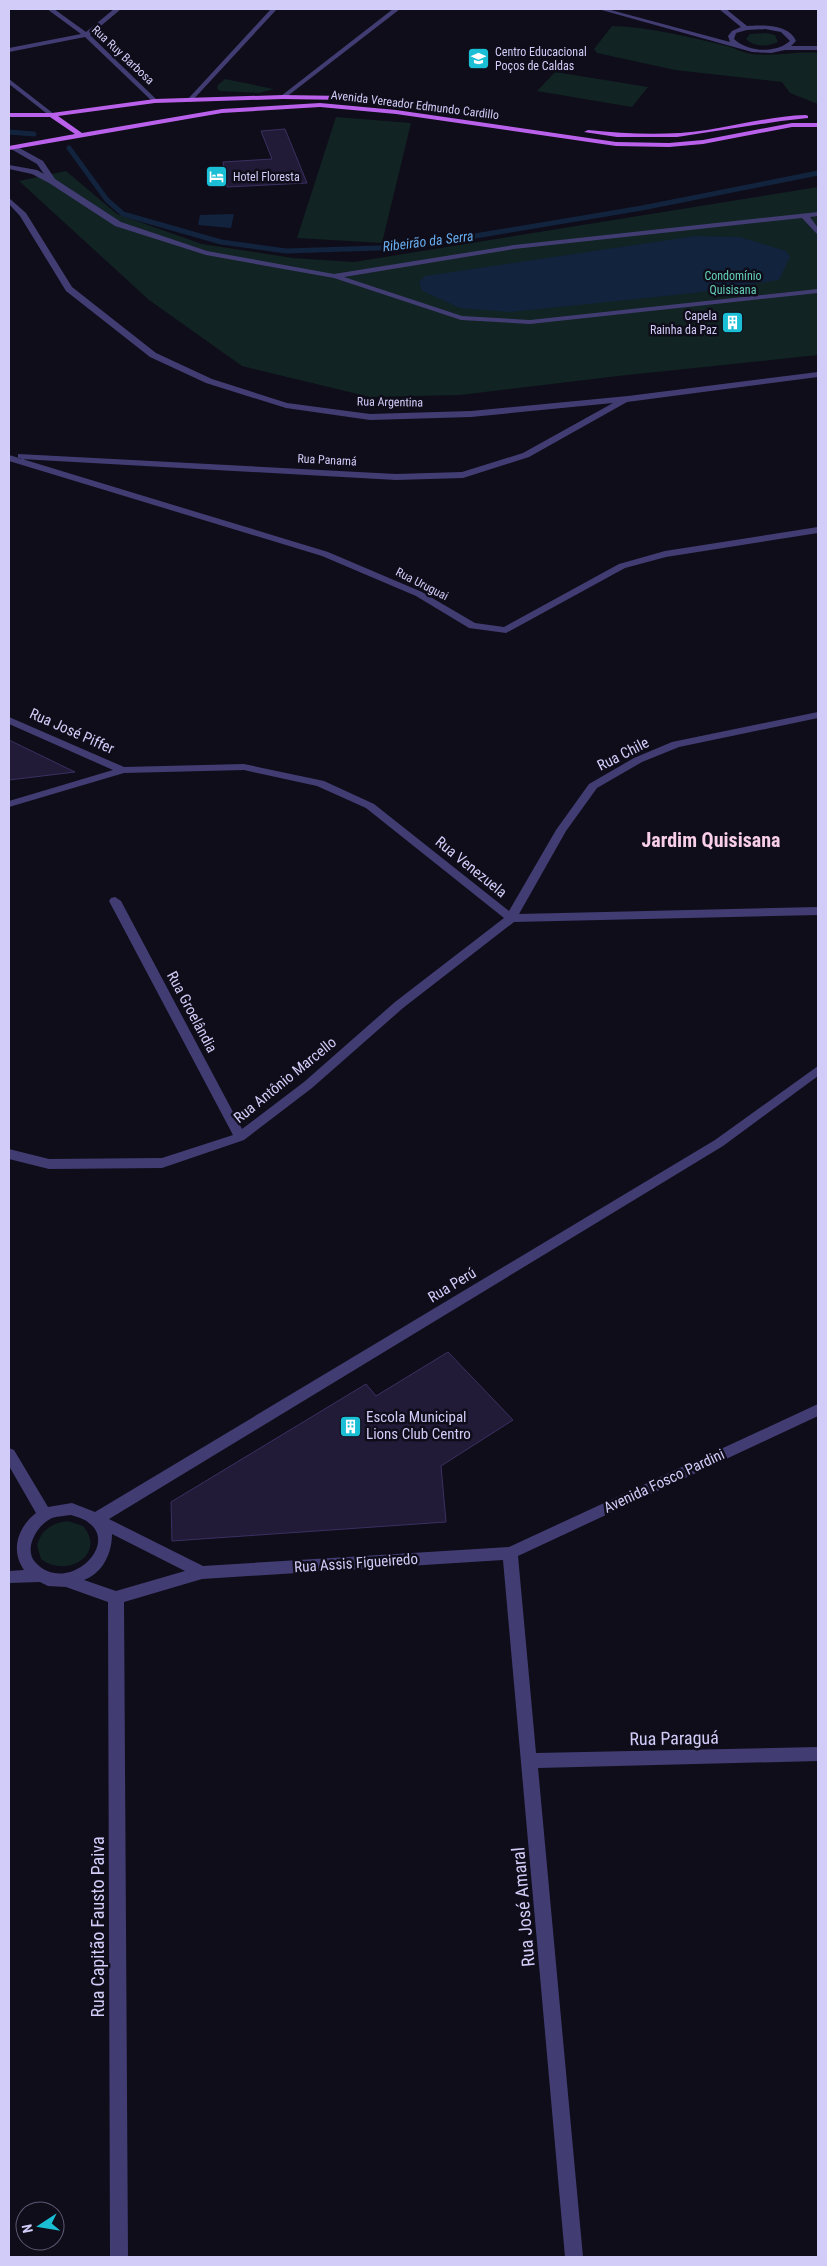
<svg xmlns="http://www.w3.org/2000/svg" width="827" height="2266" viewBox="0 0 827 2266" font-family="'Roboto Condensed',sans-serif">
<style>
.green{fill:#112322}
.water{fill:#12233d}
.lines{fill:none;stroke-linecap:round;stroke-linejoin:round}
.stream{stroke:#12233d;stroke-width:5}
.building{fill:#221b38;stroke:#3b3061}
.minor{fill:#413d73;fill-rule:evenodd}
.major{fill:#ba61eb;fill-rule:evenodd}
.labels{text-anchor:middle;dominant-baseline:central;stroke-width:5;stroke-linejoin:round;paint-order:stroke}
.far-poi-label{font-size:12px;fill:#d2ccf8;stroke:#0f0d1a;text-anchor:start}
.far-street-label{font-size:12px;fill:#d2ccf8;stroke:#0f0d1a}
.far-park-label{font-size:12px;fill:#63ceb5;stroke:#0f0d1a}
.far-water-label{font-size:14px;font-style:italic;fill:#67abeb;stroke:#0f0d1a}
.street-label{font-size:15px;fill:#d2ccf8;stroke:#0f0d1a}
.poi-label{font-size:15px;fill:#d2ccf8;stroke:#0f0d1a;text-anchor:start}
.near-street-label{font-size:18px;fill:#d2ccf8;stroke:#0f0d1a}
.district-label{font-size:20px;font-weight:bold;fill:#f9cee8;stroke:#0f0d1a}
</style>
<rect width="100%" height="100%" fill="#0f0d1a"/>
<path class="green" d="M612 26C651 27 689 37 727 46 736 48 743 53 752 54 774 57 796 51 818 53V104L790 93 782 82 675 70 597 53 594 49Z
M766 33 775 35 778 42C768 47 754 47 746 39L750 34Z
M555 72 648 87 632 107 537 91Z
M225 79 274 89 259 93 220 91 217 89 218 85Z
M336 117 411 123 382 243 297 238Z
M66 171 117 214 202 244 293 258 354 262 818 187V355L618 376 460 395 370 397 242 366 149 300 19 181Z
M68 1521 83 1526C107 1554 67 1579 41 1559L37 1545C42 1529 52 1523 68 1521Z"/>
<path class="water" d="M234 214 231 228 198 225 200 215Z
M695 236 740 237 786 251 790 257 779 280 694 293 511 312 460 308 422 291 419 282 425 276Z"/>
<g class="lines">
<path class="stream" d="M9 132 34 134
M69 148 107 200 123 214 221 242 286 251 409 247 642 208 818 173"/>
</g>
<path class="building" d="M285 129 307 183 227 187 223 162 272 159 261 131Z
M9 740 75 772 9 780Z
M448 1352 513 1420 441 1466 446 1522 172 1541 171 1502 366 1384 376 1396Z"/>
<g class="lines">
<path class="minor" d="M47 9H54L86 32 114 9H121L90 35 157 100V102H153L85 37 9 52V48L81 34Z
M271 9H277L191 102H187V100Z
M393 9H400L285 98H281V96Z
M598 9H607L730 42 728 36 732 31 741 27 719 9H726L747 26C763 25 789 24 796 41L791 46H818V50H785L771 53 752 52ZM765 29 781 32 790 41C775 54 748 52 734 39L736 33 747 30Z
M9 79 54 114V116H50L9 84Z
M14 145 43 161 55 179 121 222 207 251 334 274 514 245 818 212V216L810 217 818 228V235L802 218 514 249 344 277 462 316 530 320 818 289V293L530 324 461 320 334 278 206 255 115 226 49 183 32 174 9 169V165L37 170 44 174 37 164 11 149 10 147Z
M9 198 26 213 72 287 156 353 212 379 287 403 370 414 471 411 628 396 818 372V377L627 402 529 457 463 478 396 480 21 459 18 458V454L396 474 462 472 523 453 613 403 471 417 370 420 286 408 206 383 150 357 66 291 20 216 9 204Z
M9 455 328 552 422 592 475 623 504 627 619 564 665 551 818 527V533L666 557 625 568 506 633 469 628 416 596 322 556 9 461Z
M818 712V718L679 747 642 762 597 788 566 831 519 914 818 907V915L514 922 403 1008 312 1088 244 1140 162 1168 49 1169 9 1159V1149L49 1159 162 1158 233 1135 109 901 111 898 115 897 121 901 242 1129 304 1082 395 1002 504 918 366 808 317 786 244 770 124 773 9 807V801L113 770 9 724V717L124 767 244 764 324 781 374 804 509 911 556 830 589 784 634 758 672 742Z
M818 1066V1076L723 1146 109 1519 203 1566 509 1547 818 1404V1416L518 1556 536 1753 818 1747V1761L538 1768 583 2257H565L503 1560 202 1579 124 1602 128 2257H110L108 1602 66 1587 48 1586 40 1582 9 1583V1571L24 1570C10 1550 18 1527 36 1513L9 1466V1448L14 1450 48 1507 72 1503 95 1512 715 1140ZM71 1515C77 1517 85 1519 89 1523 120 1546 65 1596 35 1562 23 1548 38 1524 52 1518 58 1516 65 1516 71 1515ZM112 1534 185 1571 116 1591 84 1580C103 1573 112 1553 112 1534Z"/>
<path class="major" d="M283 95 345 96 348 98 345 100 283 99 155 103 58 116 82 133 222 109 320 103 396 110 616 142 669 143 703 140 792 123H818V127H792L703 144 669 147 616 146 396 114 320 107 222 113 9 150V146L75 134 50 117H9V113H52L155 99Z
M806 115 808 116V118L781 121 677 137H617L584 132 588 130C628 134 667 136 707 130 740 125 772 116 806 115Z"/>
</g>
<defs>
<symbol id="school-square" viewBox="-11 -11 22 22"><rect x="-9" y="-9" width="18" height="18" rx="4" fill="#1bbfd5" stroke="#0f0d1a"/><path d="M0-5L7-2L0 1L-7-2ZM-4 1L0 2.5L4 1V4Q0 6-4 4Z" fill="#fff"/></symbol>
<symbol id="hotel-square" viewBox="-11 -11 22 22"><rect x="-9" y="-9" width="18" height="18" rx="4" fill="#1bbfd5" stroke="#0f0d1a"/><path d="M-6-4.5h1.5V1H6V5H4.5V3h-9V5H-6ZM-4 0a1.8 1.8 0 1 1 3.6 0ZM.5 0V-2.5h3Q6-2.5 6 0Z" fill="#fff"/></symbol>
<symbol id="building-square" viewBox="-11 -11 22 22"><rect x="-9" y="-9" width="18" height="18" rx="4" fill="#1bbfd5" stroke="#0f0d1a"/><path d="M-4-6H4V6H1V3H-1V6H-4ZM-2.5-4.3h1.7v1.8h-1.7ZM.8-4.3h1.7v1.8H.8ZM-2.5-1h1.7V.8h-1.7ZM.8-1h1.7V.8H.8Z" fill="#fff"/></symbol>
</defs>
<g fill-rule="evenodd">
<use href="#school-square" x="466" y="46" width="25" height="25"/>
<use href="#hotel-square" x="204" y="164" width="25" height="25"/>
<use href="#building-square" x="720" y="310" width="25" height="25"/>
<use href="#building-square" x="338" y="1414" width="25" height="25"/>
</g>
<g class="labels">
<g class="far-poi-label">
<text x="495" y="52">Centro Educacional<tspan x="495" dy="14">Poços de Caldas</tspan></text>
<text x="233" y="177">Hotel Floresta</text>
<text x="717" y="316" text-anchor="end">Capela<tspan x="717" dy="14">Rainha da Paz</tspan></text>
</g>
<g class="far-street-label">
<text transform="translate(123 55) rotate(43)">Rua Ruy Barbosa</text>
<text transform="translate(415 105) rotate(7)">Avenida Vereador Edmundo Cardillo</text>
<text transform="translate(390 402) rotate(1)">Rua Argentina</text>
<text transform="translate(327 460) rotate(3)">Rua Panamá</text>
<text transform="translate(422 584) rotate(27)">Rua Uruguai</text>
</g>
<g class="far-park-label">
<text x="733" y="276">Condomínio<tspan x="733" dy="14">Quisisana</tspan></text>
</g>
<g class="far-water-label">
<text transform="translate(428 241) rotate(-7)">Ribeirão da Serra</text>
</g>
<g class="street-label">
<text transform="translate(72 731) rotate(24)">Rua José Piffer</text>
<text transform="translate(623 754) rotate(-27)">Rua Chile</text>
<text transform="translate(471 867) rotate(39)">Rua Venezuela</text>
<text transform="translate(192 1012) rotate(62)">Rua Groelândia</text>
<text transform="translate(285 1080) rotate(-39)">Rua Antônio Marcello</text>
<text transform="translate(452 1285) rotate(-31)">Rua Perú</text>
<text transform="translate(664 1481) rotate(-25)">Avenida Fosco Pardini</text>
<text transform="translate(356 1563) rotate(-4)">Rua Assis Figueiredo</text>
</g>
<g class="poi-label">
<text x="366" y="1417">Escola Municipal<tspan x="366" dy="17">Lions Club Centro</tspan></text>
</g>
<g class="near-street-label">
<text transform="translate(674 1738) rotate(-1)">Rua Paraguá</text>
<text transform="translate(523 1907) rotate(-95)">Rua José Amaral</text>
<text transform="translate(97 1927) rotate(-90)">Rua Capitão Fausto Paiva</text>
</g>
<g class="district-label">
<text x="711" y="840">Jardim Quisisana</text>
</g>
</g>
<rect width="827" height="2266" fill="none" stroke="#d2ccf8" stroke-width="20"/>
<g transform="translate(40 2226) rotate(258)"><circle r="24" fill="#0f0d1a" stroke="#5d5973"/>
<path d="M0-4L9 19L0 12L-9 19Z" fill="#1bbfd5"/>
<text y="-8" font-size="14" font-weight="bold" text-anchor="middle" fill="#d2ccf8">N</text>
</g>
</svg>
